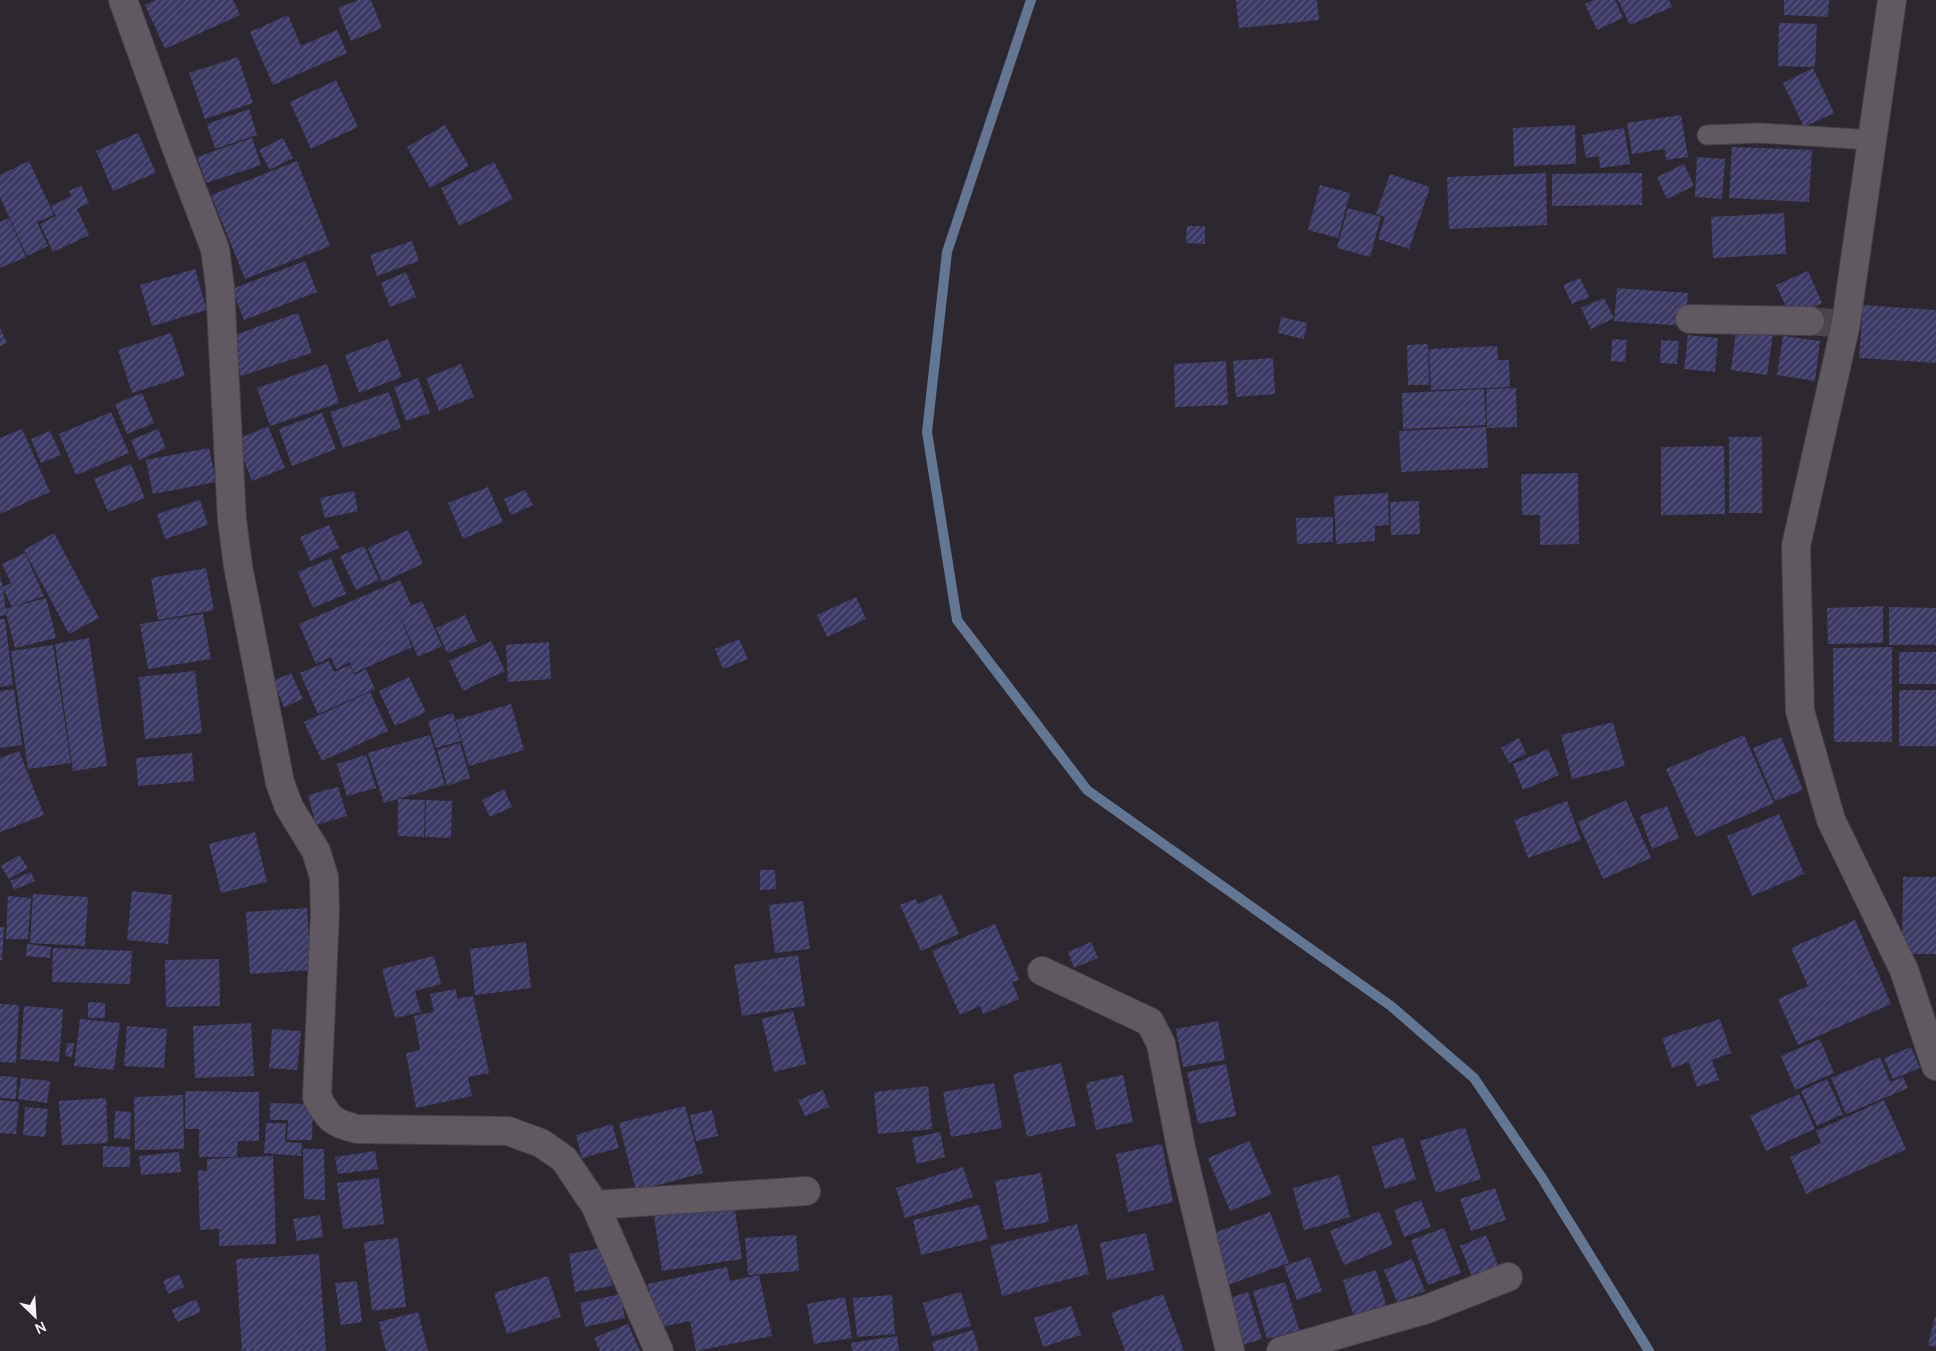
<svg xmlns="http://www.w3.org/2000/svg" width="1936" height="1351" viewBox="0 0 1936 1351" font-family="Manrope,sans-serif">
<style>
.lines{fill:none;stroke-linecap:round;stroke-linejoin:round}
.stream{stroke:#637792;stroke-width:10}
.building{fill:url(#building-hatch)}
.street-tunnel{stroke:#4b464e;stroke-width:28;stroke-dasharray:28 14;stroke-linecap:butt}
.lane-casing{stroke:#47424a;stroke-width:21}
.street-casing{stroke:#47424a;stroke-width:30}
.lane{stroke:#605962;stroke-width:19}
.street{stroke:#605962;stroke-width:28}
</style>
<defs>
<pattern id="building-hatch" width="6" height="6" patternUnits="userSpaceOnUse" patternTransform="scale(1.25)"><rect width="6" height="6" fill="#3c3a65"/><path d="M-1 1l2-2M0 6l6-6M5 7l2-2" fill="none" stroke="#59577c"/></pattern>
</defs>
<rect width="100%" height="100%" fill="#2d2730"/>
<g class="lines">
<path class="stream" d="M1031 0 947 252 927 432 957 620 1087 790 1391 1006 1474 1078 1542 1178 1649 1351"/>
</g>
<path class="building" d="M156 0H233L240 15 165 49 145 5Z
M358 0H371L382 28 351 41 338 8Z
M1236 0H1317L1319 20 1239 28Z
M1594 0H1615L1623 18 1597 30 1585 4Z
M1618 0H1669L1672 7 1630 25Z
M1784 0H1829L1828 17 1784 15Z
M288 15 301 46 337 30 347 53 273 85 250 32Z
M1779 23 1817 24 1815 67 1778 66Z
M238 57 253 103 205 119 189 73Z
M1813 68 1834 113 1804 127 1783 83Z
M336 80 358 127 311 149 290 102Z
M249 109 257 135 215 149 207 124Z
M1681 115 1688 157 1666 160 1665 149 1632 154 1627 123Z
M445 125 469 166 430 188 407 147Z
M1575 125 1576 164 1514 166 1513 128Z
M1624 128 1630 164 1600 168 1599 156 1586 158 1582 135Z
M138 133 156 173 113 191 96 151Z
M252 138 261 165 206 183 197 157Z
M283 138 293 158 270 170 259 150Z
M1732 147 1812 150 1809 202 1729 198Z
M1697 157 1725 159 1722 199 1695 197Z
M29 161 54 215 37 222 48 246 27 256 0 197V175Z
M297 161 330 246 245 279 211 195Z
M494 162 513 199 459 226 441 188Z
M1684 164 1694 186 1667 199 1657 177Z
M1546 173 1547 225 1449 229 1447 177Z
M1642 173V205L1552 206V174Z
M1390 174 1430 187 1409 249 1378 239 1385 217 1376 214Z
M81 185 89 203 77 209 89 235 53 252 40 224 56 216 51 206 72 196 69 191Z
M1320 185 1350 193 1338 238 1308 230Z
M1348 208 1381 217 1370 257 1337 248Z
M1784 213 1786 254 1713 258 1711 217Z
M9 218 26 257 0 268V222Z
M1187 226H1205V244L1186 243Z
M412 241 419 261 377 276 370 255Z
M305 261 317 292 244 320 232 289Z
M195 269 207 310 152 326 140 285Z
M1808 271 1822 303 1791 318 1776 285Z
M406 272 416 297 390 307 381 283Z
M1580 278 1589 297 1572 304 1563 285Z
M1617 288 1688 293 1685 326 1614 321Z
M1604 298 1614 318 1591 329 1581 308Z
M1863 305 1936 310V363L1859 358Z
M298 313 312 353 241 376 228 337Z
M1281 317 1307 323 1304 339 1278 333Z
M0 328 7 343 0 346Z
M1736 330 1773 334 1767 375 1731 370Z
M171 333 185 376 132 393 118 350Z
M1688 335 1718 338 1715 372 1684 369Z
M1783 336 1820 341 1815 381 1777 375Z
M388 339 402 377 359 393 345 355Z
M1612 339 1627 340 1625 362 1611 361Z
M1661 340 1679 341 1677 364 1660 363Z
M1428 344 1429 385H1408L1407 345Z
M1497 346 1498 360H1509L1510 387 1431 390 1429 349Z
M1273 358 1275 394 1236 397 1233 361Z
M1226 361 1228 405 1175 407 1174 364Z
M327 364 339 403 270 426 257 388Z
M461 364 474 397 439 411 426 378Z
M418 378 430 413 406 421 394 387Z
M1516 388 1517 427 1487 428 1486 389Z
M1484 389 1486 425 1403 429 1402 393Z
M389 392 401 428 343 448 330 412Z
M142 393 154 423 127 434 115 404Z
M111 412 129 453 76 475 59 434Z
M322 413 336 449 292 466 279 429Z
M268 426 285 468 252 481 236 440Z
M1486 427 1488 468 1401 472 1399 431Z
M22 429 50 492 0 514V438Z
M158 429 166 448 139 460 131 440Z
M50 431 61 455 41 463 31 439Z
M1729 437H1762V513H1729Z
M1724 446 1725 514 1661 515V447Z
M209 448 216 482 153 494 146 460Z
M131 464 145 498 108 512 94 479Z
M1578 473 1579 544 1540 545V515H1522L1521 474Z
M488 487 503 522 463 539 448 503Z
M525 490 533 505 511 515 504 499Z
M354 491 358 511 325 518 320 498Z
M1388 493 1389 525 1375 526V541L1336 544 1334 496Z
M200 500 208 525 165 539 157 514Z
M1419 501 1420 534 1391 535 1390 502Z
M1333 517V542L1297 544 1296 518Z
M329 525 339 548 310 561 300 537Z
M408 530 423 564 382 582 368 548Z
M54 533 99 618 69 634 24 550Z
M364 546 379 580 356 590 340 556Z
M25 553 44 596 12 607 3 588 6 615 0 616V576L3 587 11 583 2 564Z
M331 558 346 594 313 608 298 572Z
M206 568 214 610 158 620 151 578Z
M400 580 411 605 401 610 422 601 442 646 418 657 398 611 412 647 354 673 350 662 336 669 331 657 316 664 299 624Z
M856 597 866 619 827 637 817 615Z
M46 598 56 638 15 648 5 609Z
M1883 606V643L1828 644 1827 608Z
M1889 607 1936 608V645H1889Z
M203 614 211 659 148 669 140 624Z
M465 615 477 641 447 653 436 628Z
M0 619H5L13 685 0 687Z
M89 638 107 766 73 771 55 644Z
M739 639 748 659 723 669 715 649Z
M491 641 505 671 463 691 449 661Z
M549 642 551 679 508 682 506 645Z
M53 645 71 763 28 769 11 651Z
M1892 647V742H1834L1833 648Z
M1899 652H1936V684H1899Z
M329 661 334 672 350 665 354 675 366 669 375 689 318 714 300 673Z
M195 671 202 733 145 739 139 677Z
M291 673 303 699 284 707 273 681Z
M409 677 426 712 395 726 379 691Z
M14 689 22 745 0 748V691Z
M1899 690H1936V746H1899Z
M370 692 388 731 322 761 304 722Z
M511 704 524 750 469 766 456 720Z
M453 713 461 741 436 748 428 721Z
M1613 722 1625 766 1572 779 1561 735Z
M430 735 445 785 384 803 368 753Z
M1744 735 1774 803 1696 837 1666 769Z
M1781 737 1803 790 1775 801 1753 748Z
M1519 738 1526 754 1509 763 1501 748Z
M460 743 470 778 447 786 437 750Z
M1548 749 1559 775 1523 790 1513 764Z
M19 751 44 815 0 832V758Z
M192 753 194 781 138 786 136 758Z
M366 755 376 788 347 796 337 764Z
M338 787 347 816 316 825 308 795Z
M504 789 512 807 490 817 482 800Z
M398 799 425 800 424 837 398 836Z
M426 800 452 801 451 838 425 837Z
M1626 800 1651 858 1603 879 1578 822Z
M1567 801 1581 840 1528 858 1514 820Z
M1667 806 1679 838 1652 849 1640 816Z
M1779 814 1804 874 1752 896 1727 836Z
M255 832 267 882 221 893 209 844Z
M19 855 28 868 9 879 1 866Z
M760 870H775L776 889 760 890Z
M31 872 35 881 14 890 10 881Z
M1903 877H1936V954H1902Z
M132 891 172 895 168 944 127 940Z
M33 894 88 897 85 946 30 943Z
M941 894 959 934 921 951 900 905 916 899 918 904Z
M8 896 31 898 28 939H6Z
M803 901 810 949 775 953 769 905Z
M307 908 311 970 250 974 246 912Z
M1855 920 1891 1004 1798 1045 1778 999 1808 986 1791 948Z
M995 924 1019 980 1012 982 1019 999 983 1014 980 1006 960 1015 932 951Z
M0 927H4L2 960H0Z
M526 942 531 988 475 995 470 949Z
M1091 942 1098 958 1074 968 1068 952Z
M27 944 51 947 50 958 26 956Z
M53 948 132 951 130 984 52 982Z
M798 955 805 1006 742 1016 734 965Z
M434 956 441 984 415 991 421 1012 395 1018 382 969Z
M219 959 220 1006 166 1007 165 960Z
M456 989 457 999 473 996 489 1073 468 1077 472 1096 416 1108 406 1053 420 1050 414 1016 434 1012 430 994Z
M88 1002 105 1003V1018H88Z
M0 1004 19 1005 16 1063 0 1062Z
M24 1006 63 1009 59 1062 20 1059Z
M793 1011 806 1064 774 1072 762 1019Z
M80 1019 120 1023 114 1070 74 1066Z
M1720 1019 1731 1053 1712 1060 1719 1080 1697 1087 1689 1062 1672 1068 1662 1038Z
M1218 1021 1225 1060 1183 1067 1176 1029Z
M251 1023 254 1076 195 1078 193 1026Z
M127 1026 167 1029 164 1068 124 1066Z
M272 1029 301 1031 297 1070 269 1068Z
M1820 1039 1834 1073 1795 1090 1781 1056Z
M67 1043H74L72 1057 65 1056Z
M1911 1047 1920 1068 1893 1079 1884 1058Z
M1880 1057 1890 1082 1903 1077 1908 1088 1846 1114 1831 1078Z
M1061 1063 1076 1126 1027 1137 1013 1074Z
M1226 1064 1236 1116 1198 1124 1187 1072Z
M1123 1075 1133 1122 1096 1130 1086 1083Z
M0 1076 17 1077 16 1099 0 1098Z
M21 1078 50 1081 47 1103 18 1099Z
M1827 1079 1843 1114 1817 1126 1801 1091Z
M994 1083 1002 1128 951 1137 943 1092Z
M928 1086 932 1129 878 1134 874 1092Z
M823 1090 829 1107 805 1116 798 1100Z
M185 1091 259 1092V1141H238L237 1157H199V1129H185Z
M1799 1094 1815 1129 1766 1151 1750 1116Z
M183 1095 184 1149 135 1150 134 1097Z
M106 1098 108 1143 62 1145 59 1101Z
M0 1100 19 1102 16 1134 0 1133Z
M1884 1100 1906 1149 1806 1194 1790 1157 1821 1143 1816 1131Z
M270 1103 313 1104 312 1140H287L288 1120H270Z
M685 1106 703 1173 636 1191 619 1123Z
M25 1107 48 1109 45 1137 23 1135Z
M712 1110 718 1136 696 1141 690 1115Z
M115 1111 131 1112 130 1139 114 1138Z
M266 1123H286L285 1142 302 1143 301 1156 264 1153Z
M612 1124 619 1148 582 1158 576 1135Z
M1465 1127 1481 1179 1436 1193 1420 1141Z
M940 1132 945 1157 917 1164 912 1138Z
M1403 1137 1416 1179 1385 1189 1372 1147Z
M1249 1141 1272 1194 1230 1211 1208 1158Z
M1162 1144 1173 1202 1128 1212 1116 1154Z
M103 1146 130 1147V1167H103Z
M303 1149H324L325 1200 304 1199Z
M375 1151 378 1169 338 1174 335 1157Z
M179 1152 181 1172 141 1175 139 1156Z
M273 1156 276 1244 219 1246V1229L200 1230 198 1170 207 1171V1159Z
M963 1167 973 1197 905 1218 896 1188Z
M1041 1173 1049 1222 1004 1230 995 1181Z
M1339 1175 1350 1217 1304 1230 1293 1188Z
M379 1178 384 1224 343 1229 337 1183Z
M1495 1188 1506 1220 1471 1231 1460 1199Z
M1421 1200 1431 1227 1404 1237 1394 1210Z
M734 1204 742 1259 662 1271 654 1216Z
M979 1205 988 1239 921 1255 913 1220Z
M1379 1211 1393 1245 1344 1265 1330 1231Z
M1270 1212 1289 1263 1225 1286 1206 1236Z
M320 1215 323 1237 297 1241 293 1219Z
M1077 1224 1089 1274 1002 1296 990 1246Z
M1444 1228 1461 1273 1428 1285 1411 1240Z
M1146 1233 1154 1270 1107 1280 1100 1243Z
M796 1235 799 1271 748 1275 745 1238Z
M1486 1235 1499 1268 1473 1279 1460 1246Z
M398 1238 406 1307 372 1311 364 1242Z
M606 1247 612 1286 575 1292 569 1254Z
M319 1254 326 1351H242L236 1259Z
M1310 1257 1322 1291 1297 1300 1284 1266Z
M1412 1259 1425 1291 1397 1302 1384 1270Z
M727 1267 730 1281 759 1275 772 1336 696 1351 690 1321 657 1328 648 1284Z
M1376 1270 1387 1308 1354 1317 1343 1280Z
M179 1274 184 1287 168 1294 163 1281Z
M548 1276 561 1317 507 1334 494 1293Z
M357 1281 362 1322 341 1325 335 1283Z
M1285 1282 1299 1330 1267 1339 1253 1291Z
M961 1292 971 1326 932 1336 923 1303Z
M1248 1292 1262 1339 1237 1347 1223 1300Z
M620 1294 625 1318 585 1327 580 1303Z
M1163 1294 1184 1351H1125L1111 1313Z
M892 1295 895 1334 857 1337 853 1298Z
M845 1297 852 1338 814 1344 807 1304Z
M196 1299 201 1312 177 1322 172 1310Z
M1071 1306 1081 1335 1043 1347 1034 1318Z
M418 1312 428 1351H386L379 1322Z
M1935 1317H1936V1347L1928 1345Z
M628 1324 640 1351H600L594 1338Z
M973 1330 979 1351H934L932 1342Z
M897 1336 899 1351H852L851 1343Z"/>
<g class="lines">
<path class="street-tunnel" d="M1810 321 1832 323"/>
<defs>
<path id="lane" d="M1707 135 1760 133 1872 140"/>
<path id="street" d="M123 0 176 147 215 249 220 287 232 520 238 566 280 783 289 807 316 851 324 877 325 911 317 1097C328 1119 333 1123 357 1129L508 1131 541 1143 564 1159 595 1205 659 1351
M1892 0 1846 323 1796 546 1800 711 1831 820 1904 970 1936 1066
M1690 319 1810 321
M1042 971 1150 1022 1161 1044 1181 1148 1230 1351
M595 1205 806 1191
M1281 1351 1427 1309 1508 1277"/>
</defs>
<use href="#lane" class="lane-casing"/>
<use href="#street" class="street-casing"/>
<use href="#lane" class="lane"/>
<use href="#street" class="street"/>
</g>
<g transform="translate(35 1316) rotate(155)" stroke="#2d2730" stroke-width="4" paint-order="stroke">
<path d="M0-4L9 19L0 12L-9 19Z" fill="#f7f3f9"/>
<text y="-8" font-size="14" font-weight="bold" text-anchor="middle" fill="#f7f3f9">N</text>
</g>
</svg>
